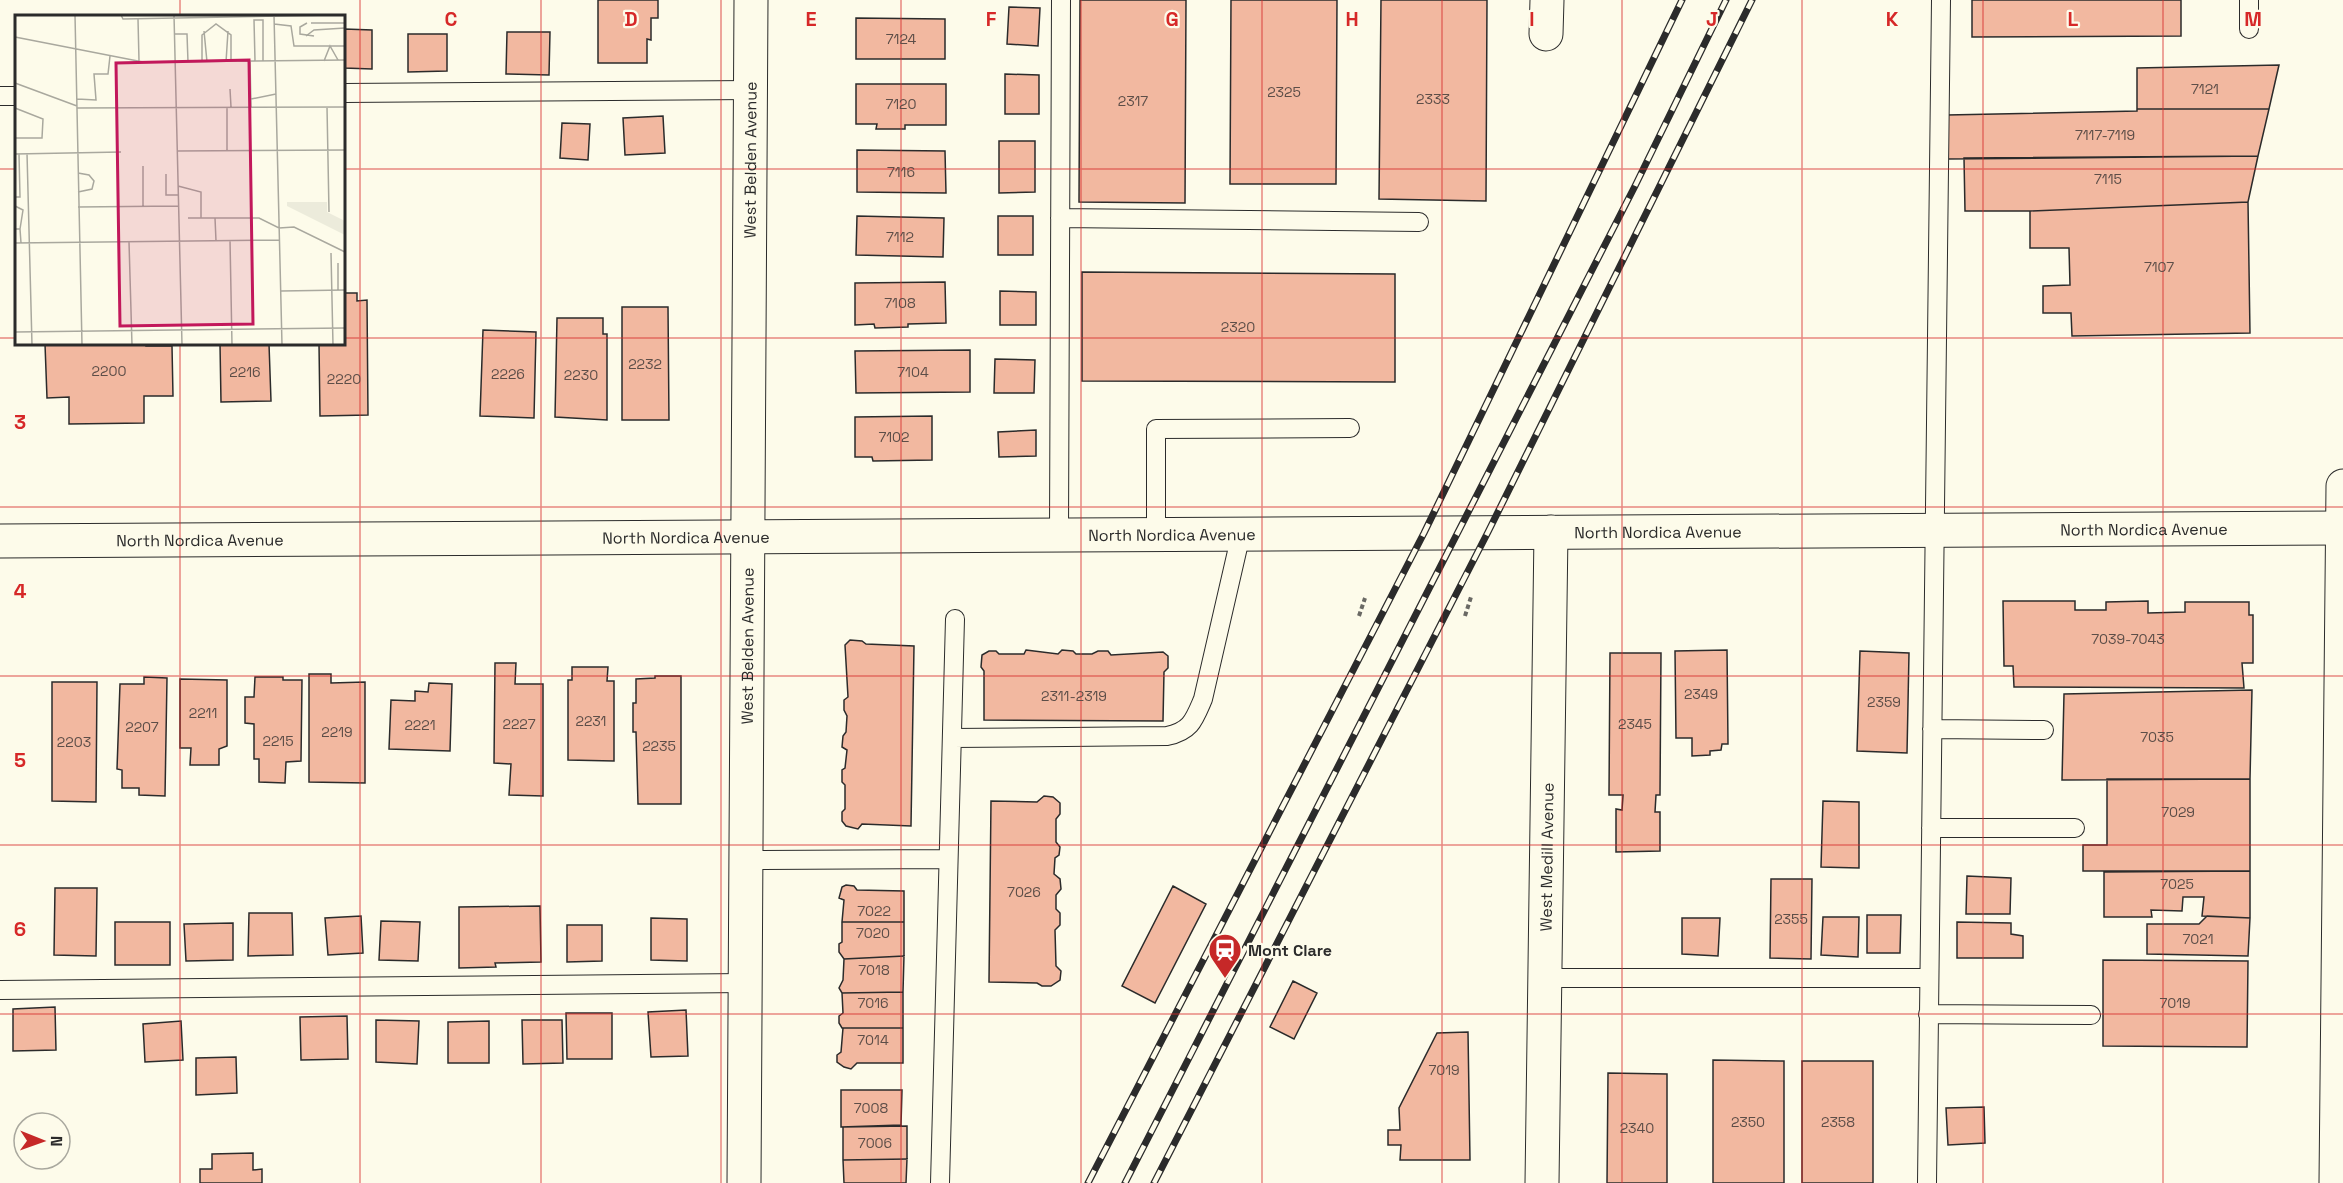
<svg xmlns="http://www.w3.org/2000/svg" width="2343" height="1183" viewBox="0 0 2343 1183" font-family="'Space Grotesk',sans-serif">
<style>
.building{fill:#f2b8a0;stroke:#2b2b2b;stroke-width:1.5}
.lines{fill:none;stroke-linecap:round;stroke-linejoin:round}
.service-casing{stroke:#2b2b2b;stroke-width:20}
.minor-casing{stroke:#2b2b2b;stroke-width:35}
.secondary-casing{stroke:#2b2b2b;stroke-width:35}
.path{stroke:#6a6964;stroke-width:4;stroke-dasharray:4.5 3;stroke-linecap:butt}
.service{stroke:#fdfbea;stroke-width:18}
.minor{stroke:#fdfbea;stroke-width:33}
.secondary{stroke:#fdfbea;stroke-width:33}
.rail-casing{stroke:#2b2b2b;stroke-width:7}
.rail{stroke:#fdfbea;stroke-width:4.5;stroke-dasharray:14;stroke-linecap:butt}
.grid{fill:none;stroke:#d62828;stroke-width:1.5;stroke-opacity:0.55}
.labels{text-anchor:middle;dominant-baseline:central;stroke-width:4.5;stroke-linejoin:round;paint-order:stroke}
.number-label{font-size:14px;fill:#5d4e48}
.street-label{font-size:16px;fill:#2b2b2b;stroke:#fdfbea}
.poi-label{font-size:16px;font-weight:bold;fill:#2b2b2b;stroke:#fdfbea;text-anchor:start}
.inset-road{fill:none;stroke:#a9a89e;stroke-width:1.5}
.view{fill:#c2185b;fill-opacity:0.15;stroke:#c2185b;stroke-width:3}
.inset-edge{fill:none;stroke:#2b2b2b;stroke-width:3}
.grid-label{font-size:20px;text-anchor:middle;font-weight:bold;fill:#d62828;stroke:#fdfbea;stroke-width:4.5;stroke-linejoin:round;paint-order:stroke}
</style>
<rect width="100%" height="100%" fill="#fdfbea"/>
<path class="building" d="M598 0H658V18H651V40L647 39V63H598Z
M1080 0H1186L1185 203 1079 202Z
M1231 0H1337L1336 184H1230Z
M1381 0H1487L1486 201 1379 199Z
M1972 0H2181V36L1972 37Z
M1009 7 1040 8 1038 46 1007 44Z
M856 18 945 19V59H856Z
M344 29 372 30V69L344 68Z
M507 32H550L549 75 506 74Z
M408 34H447V71L408 72Z
M2279 65 2269 109H2137V68Z
M1005 74 1039 75V114H1005Z
M856 84H946V125H905V129H876L877 124H856Z
M2137 109H2269L2258 156 1947 159V115L2137 111Z
M663 116 665 153 625 155 623 118Z
M562 123 590 124 588 160 560 158Z
M999 141H1035V192L999 193Z
M857 150 945 151 946 193 857 192Z
M2258 156 2248 202 2030 211H1965L1964 158Z
M2248 202 2250 333 2072 336 2071 313H2043V286L2070 285 2069 248H2030V211Z
M857 216 944 218 943 257 856 255Z
M998 216H1033V255H998Z
M1082 272 1395 274V382L1082 381Z
M945 282 946 323 908 324V327L875 328 874 324 855 325V283Z
M1000 291 1036 292V325H1000Z
M344 293H357V301L367 300 368 415 320 416 319 344H344Z
M622 307H668L669 420H622Z
M557 318H603V334H607V420L555 417Z
M483 330 536 332 534 418 480 416Z
M45 344H146V346H172L173 396H144V423L69 424V397L47 398Z
M220 344H269L271 401 221 402Z
M970 350V392L856 393 855 351Z
M995 359 1035 360 1034 393H994Z
M932 416V460L873 461 872 457H855V417Z
M1036 430V456L999 457 998 432Z
M2003 601H2075V610H2106V602L2148 601V613L2185 612V602H2249V615H2253V663H2242L2244 688 2014 687 2013 666H2004Z
M850 640 862 641 866 644 914 646 911 826 862 824 858 829 846 826 842 821V812L845 809V785L842 782V770L845 768 847 750 842 747 843 736 846 732 847 716 844 710V700L848 697 845 645Z
M1026 650 1058 654 1062 650 1073 651 1076 654H1092L1098 651H1108L1111 655 1163 652 1168 656V668L1164 672 1163 721 984 720V671L981 667 982 655 989 651H996L999 654H1024Z
M1727 650 1728 744H1722L1721 750 1710 751V755L1692 756V738H1676L1675 651Z
M1860 651 1909 653 1907 753 1857 751Z
M1610 653H1661L1660 795H1656L1655 812H1660V851L1616 852V809L1622 810 1623 795H1609Z
M495 663H516L515 684H543V796L509 795 511 764 494 763Z
M572 667H608L607 681H614V761L568 760V680H572Z
M309 674H331V683L365 682V783L309 782Z
M655 676H681V804H638L636 732H633V703H636V679L655 678Z
M144 677 167 678 165 796 139 795V788H122V770L117 769 120 684H144Z
M255 677H283V680H302L301 761 286 762 285 783 259 782V759H254V724L245 723V697H254Z
M180 679 227 680V746L219 749V765H190L191 748H180Z
M52 682H97L96 802 52 801Z
M429 683 452 684 450 751 389 749 391 700 415 701V691L428 692Z
M2252 690 2250 779 2062 780 2064 694Z
M2107 779H2250V871H2083V845H2107Z
M1044 796 1053 797 1060 803V814L1056 819V842L1060 847 1059 855 1055 858 1054 874 1060 879 1061 889 1056 895V909L1060 913V925L1055 930 1056 966 1061 971 1060 980 1051 986H1042L1037 983 989 982 991 801 1037 802Z
M1823 801 1859 802V868L1821 867Z
M2250 871V918L2202 916 2204 897H2183L2182 911 2151 910 2152 917H2104V872Z
M1967 876 2011 878 2010 914H1966Z
M1771 879H1812L1811 959 1770 958Z
M846 885 854 886 857 890 904 891V922H842L844 900 839 898 842 887Z
M1173 886 1206 904 1155 1003 1122 986Z
M55 888H97L96 956 54 955Z
M540 906 541 962 495 963 496 967 459 968V907Z
M249 913H292L293 955 248 956Z
M1867 915H1901L1900 953H1867Z
M361 916 363 953 328 955 325 918Z
M2207 916 2250 918 2248 956 2147 954V924H2199Z
M1823 917H1859L1858 957 1821 955Z
M651 918 687 919V961L651 960Z
M1682 918H1720L1718 956 1682 954Z
M381 921 420 922 418 961 379 960Z
M115 922H170V965H115Z
M842 922H904V956L844 959 839 952V944L842 942Z
M1957 922 2011 923V934L2023 936V958H1957Z
M233 923V960L186 961 184 924Z
M567 925H602V961L567 962Z
M904 956 903 992 842 993 839 988 843 980 844 959Z
M2103 960 2248 961 2247 1047 2103 1046Z
M1293 981 1317 993 1294 1039 1270 1027Z
M903 992V1028H842L839 1023V1016L843 1013 842 993Z
M55 1007 56 1050 13 1051V1009Z
M686 1010 688 1056 651 1057 648 1012Z
M566 1013H612V1059H567Z
M347 1016 348 1059 301 1060 300 1017Z
M376 1020 419 1021 417 1064 376 1062Z
M522 1020H562L563 1063 523 1064Z
M181 1021 183 1060 145 1062 143 1024Z
M489 1021V1063H448V1022Z
M843 1028H903V1063H857L851 1069 844 1067 837 1062V1055L841 1052Z
M1468 1032 1470 1160H1400L1401 1145H1388V1130H1400L1399 1108 1437 1033Z
M236 1057 237 1093 196 1095V1058Z
M1713 1060 1784 1061V1183H1713Z
M1802 1061H1873V1183H1802Z
M1608 1073 1667 1074V1183H1607Z
M841 1090H902L901 1125 841 1127Z
M1984 1107 1985 1143 1948 1145 1946 1108Z
M907 1126V1159L843 1160V1127Z
M253 1153V1170L262 1169V1183H200V1169H212V1154Z
M907 1159 906 1183H844L843 1160Z"/>
<g class="lines">
<defs>
<path id="service" d="M2249 0V29
M344 93 751 90
M0 96H16
M1060 218 1419 222
M1156 534V429L1350 428
M1059 535 1061 0
M1932 729 2044 730
M952 738 1167 736C1191 731 1194 720 1203 699L1241 534
M1931 828H2075
M747 860 948 859
M1544 978H1929
M0 990 745 983
M1928 1014 2091 1015
M940 1183 955 619
M1927 1183 1941 0"/>
<g id="minor">
<path d="M1546 34 1547 0"/>
<path id="s1" d="M0 541 2343 528"/>
<path id="s2" d="M744 1183 751 0"/>
<path id="s3" d="M1542 1183 1551 532"/>
</g>
<path id="secondary" d="M2336 1183 2343 486"/>
</defs>
<use href="#service" class="service-casing"/>
<use href="#minor" class="minor-casing"/>
<use href="#secondary" class="secondary-casing"/>
<path class="path" d="M1359 616 1365 598
M1465 616 1471 597"/>
<use href="#service" class="service"/>
<use href="#minor" class="minor"/>
<use href="#secondary" class="secondary"/>
<defs>
<path id="rail" d="M1088 1183 1424 533 1682 0
M1125 1183 1635 186 1726 0
M1154 1183 1488 532 1752 0"/>
</defs>
<use href="#rail" class="rail-casing"/>
<use href="#rail" class="rail"/>
</g>
<path class="grid" d="M180 0V16M360 0V1183M541 0V1183M721 0V1183M901 0V1183M1081 0V1183M1262 0V1183M1442 0V1183M1622 0V1183M1802 0V1183M1983 0V1183M2163 0V1183M0 169H16M344 169H2343M0 338H16M344 338H2343M180 344V1183M0 507H2343M0 676H2343M0 845H2343M0 1014H2343"/>
<defs>
<symbol id="station-pin" viewBox="-11 -11 22 30"><path d="M0 17L-7.5 6A9.5 9.5 0 1 1 7.5 6Z" fill="#c62828" stroke="#fdfbea"/><path d="M-3-6H3Q5-6 5-4V2Q5 4 3 4L4.5 6H3L1.5 4h-3L-3 6H-4.5L-3 4Q-5 4-5 2V-4Q-5-6-3-6ZM-3.5-4v3h7v-3ZM-3.5 1v1.5H-2V1ZM2 1v1.5H3.5V1Z" fill="#fff"/></symbol>
</defs>
<g fill-rule="evenodd">
<use href="#station-pin" x="1206" y="931" width="38" height="52"/>
</g>
<g class="labels">
<g class="number-label">
<text x="901" y="39">7124</text>
<text x="2205" y="89">7121</text>
<text x="1284" y="92">2325</text>
<text x="1433" y="99">2333</text>
<text x="1133" y="101">2317</text>
<text x="901" y="104">7120</text>
<text x="2105" y="135">7117-7119</text>
<text x="901" y="172">7116</text>
<text x="2108" y="179">7115</text>
<text x="900" y="237">7112</text>
<text x="2159" y="267">7107</text>
<text x="900" y="303">7108</text>
<text x="1238" y="327">2320</text>
<text x="645" y="364">2232</text>
<text x="109" y="371">2200</text>
<text x="245" y="372">2216</text>
<text x="913" y="372">7104</text>
<text x="508" y="374">2226</text>
<text x="581" y="375">2230</text>
<text x="344" y="379">2220</text>
<text x="894" y="437">7102</text>
<text x="2128" y="639">7039-7043</text>
<text x="1701" y="694">2349</text>
<text x="1074" y="696">2311-2319</text>
<text x="1884" y="702">2359</text>
<text x="203" y="713">2211</text>
<text x="591" y="721">2231</text>
<text x="519" y="724">2227</text>
<text x="1635" y="724">2345</text>
<text x="420" y="725">2221</text>
<text x="142" y="727">2207</text>
<text x="337" y="732">2219</text>
<text x="2157" y="737">7035</text>
<text x="278" y="741">2215</text>
<text x="74" y="742">2203</text>
<text x="659" y="746">2235</text>
<text x="2178" y="812">7029</text>
<text x="2177" y="884">7025</text>
<text x="1024" y="892">7026</text>
<text x="874" y="911">7022</text>
<text x="1791" y="919">2355</text>
<text x="873" y="933">7020</text>
<text x="2198" y="939">7021</text>
<text x="874" y="970">7018</text>
<text x="873" y="1003">7016</text>
<text x="2175" y="1003">7019</text>
<text x="873" y="1040">7014</text>
<text x="1444" y="1070">7019</text>
<text x="871" y="1108">7008</text>
<text x="1748" y="1122">2350</text>
<text x="1838" y="1122">2358</text>
<text x="1637" y="1128">2340</text>
<text x="875" y="1143">7006</text>
</g>
<g class="street-label">
<text stroke="none"><textPath href="#s2" startOffset="1023">West Belden Avenue</textPath></text>
<text stroke="none"><textPath href="#s1" startOffset="2144">North Nordica Avenue</textPath></text>
<text stroke="none"><textPath href="#s1" startOffset="1658">North Nordica Avenue</textPath></text>
<text stroke="none"><textPath href="#s1" startOffset="1172">North Nordica Avenue</textPath></text>
<text stroke="none"><textPath href="#s1" startOffset="686">North Nordica Avenue</textPath></text>
<text stroke="none"><textPath href="#s1" startOffset="200">North Nordica Avenue</textPath></text>
<text stroke="none"><textPath href="#s2" startOffset="537">West Belden Avenue</textPath></text>
<text stroke="none"><textPath href="#s3" startOffset="326">West Medill Avenue</textPath></text>
</g>
<g class="poi-label">
<text x="1248" y="950">Mont Clare</text>
</g>
</g>
<g transform="translate(15 15)">
<rect width="330" height="330" fill="#fdfbea"/>
<path d="M272 187H312V197L330 206V220L272 191Z" fill="#ecebdb"/>
<path class="inset-road" d="M60 0 67 330M106 0 108 4 316 0M159 0 167 330M259 0 267 330M123 4 124 46M292 8 285 12V19L299 21M296 8H330M259 9 276 11 279 31H330M189 16 192 47M160 19H172L173 47M291 21 299 15 330 13M0 22 128 47 330 45M235 46 236 92M240 46 239 5H248V46M309 46 315 31 323 45M187 47V20L201 9 216 20V47M211 47 213 16M0 68 62 91M215 74 216 92M62 84 81 85 79 59H93L95 41M236 84 261 79M212 92V136M312 92 314 197M0 93 28 104 27 123H0M62 93 330 92M162 136 330 135M12 138 17 330M0 139 106 137M128 151V192M63 158 74 160 79 166 77 174 63 177M151 159V180H163M163 171 186 177V203M0 182H5L4 139M0 191 8 195 5 214M63 192 163 191M173 203H244L264 213 279 212 330 237M200 203 201 226M0 214H5L6 228M215 225 217 330M114 227 117 330M0 228 264 225M316 238 318 330M323 275V248M266 276 330 275M0 317 330 313"/>
<path class="view" d="M234 45 238 309 105 311 101 48Z"/>
<rect width="330" height="330" class="inset-edge"/>
</g>
<g class="grid-label">
<text x="451" y="26">C</text>
<text x="631" y="26">D</text>
<text x="811" y="26">E</text>
<text x="991" y="26">F</text>
<text x="1172" y="26">G</text>
<text x="1352" y="26">H</text>
<text x="1532" y="26">I</text>
<text x="1712" y="26">J</text>
<text x="1892" y="26">K</text>
<text x="2073" y="26">L</text>
<text x="2253" y="26">M</text>
<text x="20" y="429">3</text>
<text x="20" y="598">4</text>
<text x="20" y="767">5</text>
<text x="20" y="936">6</text>
</g>
<g transform="translate(42 1141) rotate(91)"><circle r="28" fill="#fdfbea" stroke="#a9a89e" stroke-width="1.5"/>
<path d="M0-4.5L10 22L0 15L-10 22Z" fill="#c62828"/>
<text y="-9" font-size="16" font-weight="bold" text-anchor="middle" fill="#2b2b2b">N</text>
</g>
</svg>
